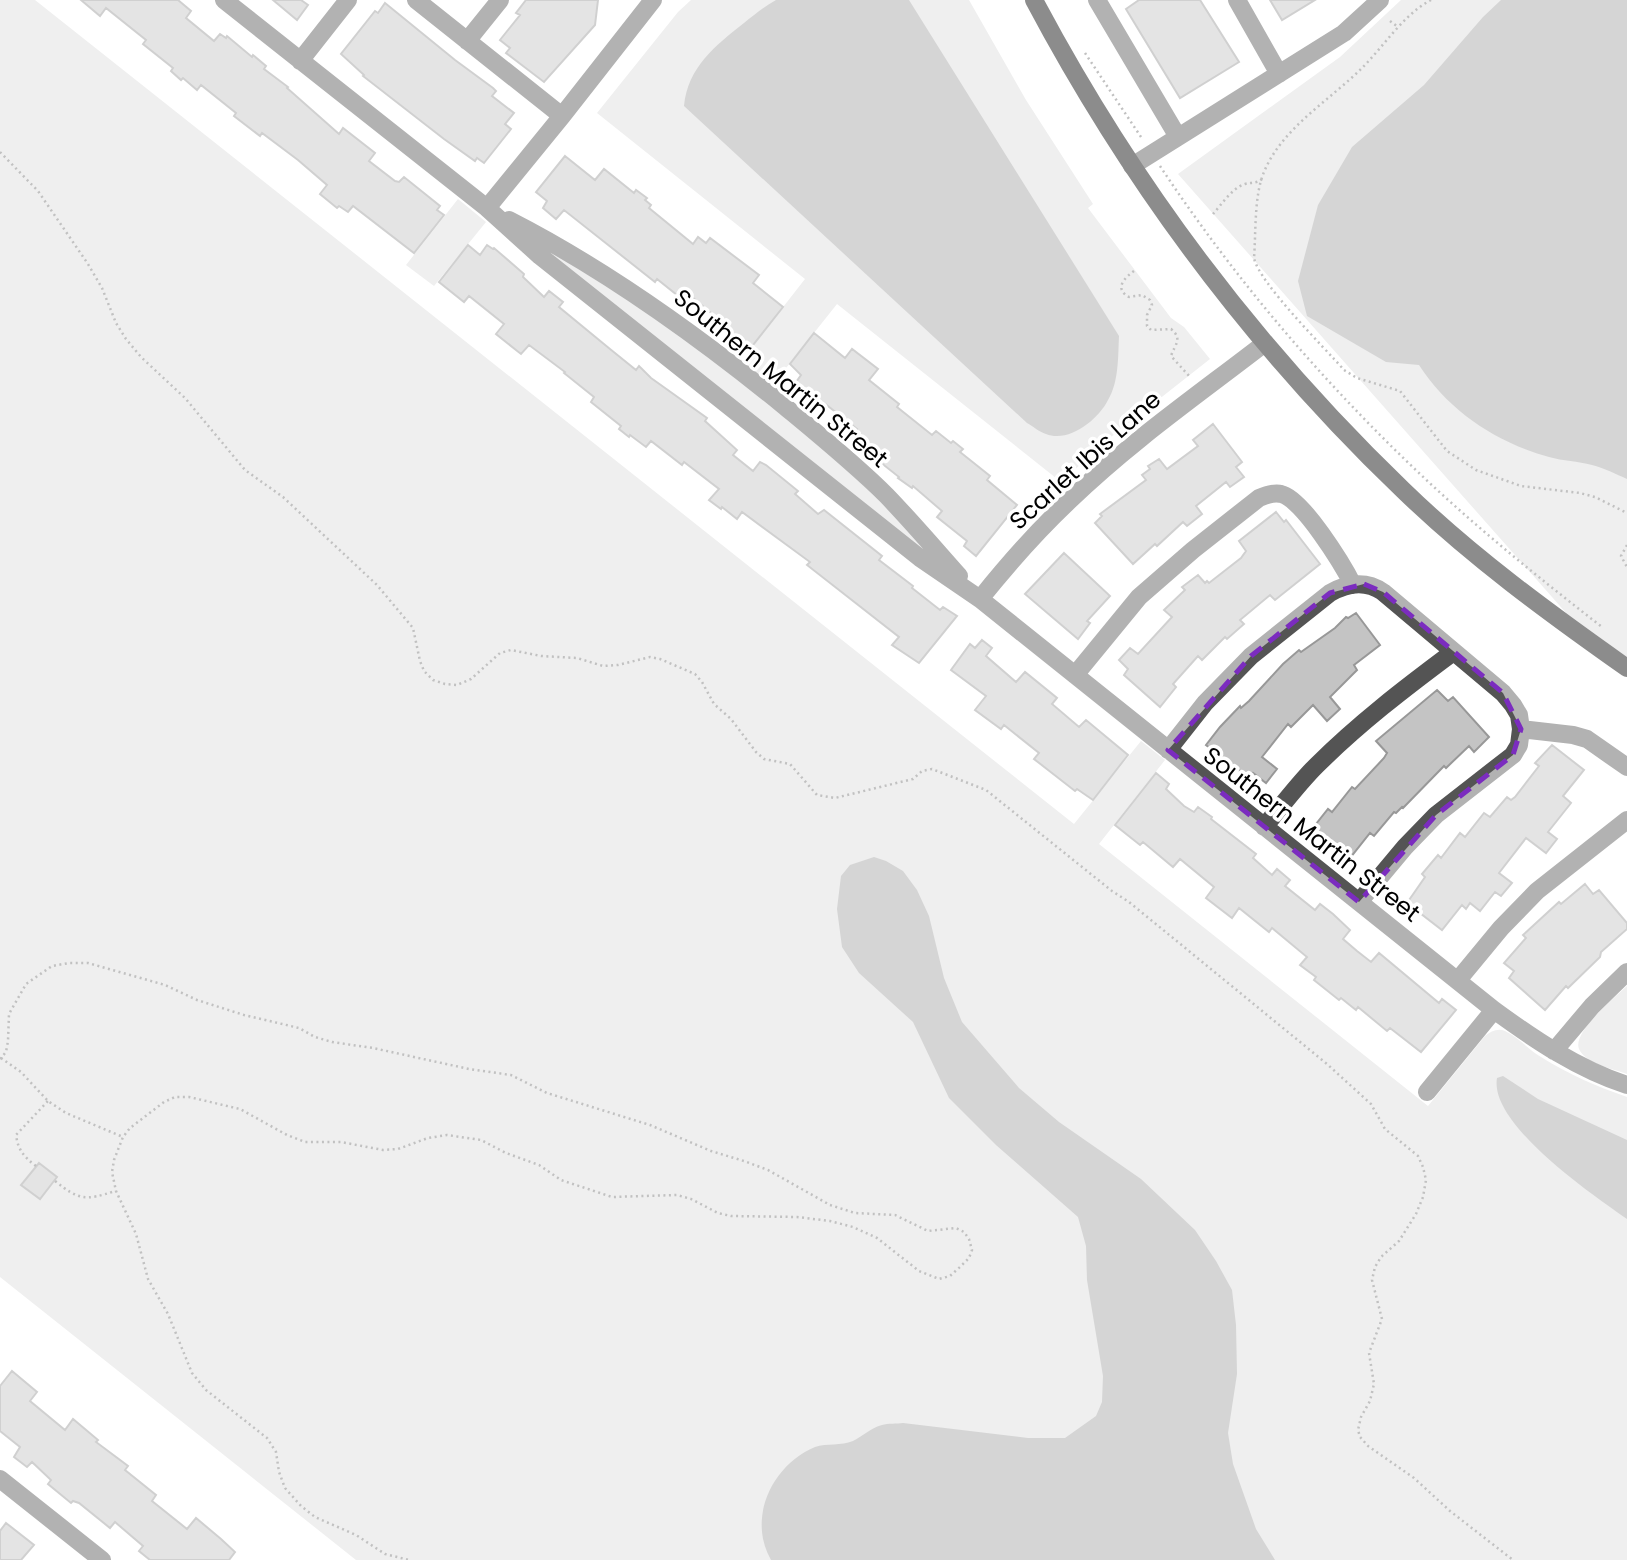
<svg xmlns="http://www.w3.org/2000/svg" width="1627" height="1560" viewBox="0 0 1627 1560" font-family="Poppins,sans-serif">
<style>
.green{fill:#dbdbdb}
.water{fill:#a2a2a2}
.building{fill:#c4c4c4;stroke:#989898;stroke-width:2}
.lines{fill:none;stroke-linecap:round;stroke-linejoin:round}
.path{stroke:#767676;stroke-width:2.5;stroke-dasharray:2 3.5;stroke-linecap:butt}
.minor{stroke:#545454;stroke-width:18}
.major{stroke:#000;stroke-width:18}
.marked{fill:none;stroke:#7b2cbf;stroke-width:5;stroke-dasharray:14 9;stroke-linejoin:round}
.labels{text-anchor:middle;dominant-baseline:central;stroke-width:7;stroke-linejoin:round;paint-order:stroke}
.street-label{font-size:24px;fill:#000;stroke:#fff}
</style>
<rect width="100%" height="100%" fill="#fff"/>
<path class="green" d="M0 0H35L1074 824 1141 741 1165 760 1099 844 1428 1106 1485 1036C1491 1031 1498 1028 1505 1031 1518 1037 1529 1050 1541 1057 1568 1074 1598 1087 1627 1097V1560H356L0 1277Z
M691 0H969L1026 100 1093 204 1088 208 1171 318 1184 327 1210 359 1111 437 1061 482 837 304 771 387 740 362 805 279 597 113 678 12Z
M1401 0H1627V657L1567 614 1178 174 1340 57Z
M458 199 486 222 434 286 406 265Z
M544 245C612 286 679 330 742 379 807 431 868 489 927 547V555L542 250Z
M1627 986V1074C1613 1069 1586 1064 1579 1049 1572 1032 1615 997 1627 986Z"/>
<path class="water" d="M776 0H909L1119 336C1118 356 1119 382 1108 400 1098 420 1069 443 1046 434 1039 432 1033 426 1027 423L684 106C688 67 715 46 744 23 754 15 765 6 776 0Z
M1501 0H1627V479C1616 474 1604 468 1592 465 1578 461 1563 461 1549 457 1495 442 1449 411 1419 365L1386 362 1307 316 1298 281 1318 205 1352 147 1424 85 1483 17Z
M874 857 886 861 903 871 917 890 929 916 944 978 962 1022 1019 1088 1059 1122 1141 1179 1195 1230 1216 1261 1232 1290 1236 1325 1237 1374 1228 1433 1233 1464 1256 1529 1275 1560H771C747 1518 772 1465 815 1447 827 1443 841 1446 853 1441 863 1436 871 1428 882 1425 888 1423 897 1424 903 1423L1028 1438H1065L1096 1416 1102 1402 1103 1376 1087 1280 1086 1246 1078 1217 996 1145 949 1098 913 1022 859 973 842 947 837 909 841 876 850 865Z
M1503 1076 1538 1099 1627 1140V1219C1593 1195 1489 1124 1497 1078Z"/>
<path class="building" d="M81 0H178L191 11 186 18 214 41 220 34 226 38 227 36 252 57 253 55 266 66 264 69 288 87 287 88 339 134 343 128 375 153 369 161 395 181 399 182 404 177 440 206 437 210 444 215 414 253 353 206 348 212 339 206 337 208 320 194 327 185 298 160 262 133 260 136 234 116 236 113 201 85 197 90 183 78 181 80 171 71 173 68 143 44 146 40 106 8 100 16Z
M273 0H301L308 5 297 20Z
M526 0H598L595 25 544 82 506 53 510 48 500 40 520 15 516 13Z
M1139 0H1200L1239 62 1180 98 1126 9Z
M1270 0H1315L1282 20Z
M385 3 455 60 493 88 496 91 492 96 514 113 505 124 511 129 484 163 477 158 475 161 444 139 363 76 364 75 341 54 375 11 378 13Z
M565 156 595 180 604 169 634 193 636 190 647 198 645 200 651 205 649 208 693 244 698 237 706 243 710 238 759 275 753 283 783 307 749 350 708 319 712 314 692 297 687 303 657 279 655 282 564 210 556 219 543 208 547 201 536 192Z
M468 245 480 255 487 245 493 249 494 248 524 274 523 277 544 297 549 291 563 302 559 307 610 349 636 370 639 366 651 378 707 418 705 421 737 450 733 455 753 471 760 462 766 465 798 491 795 494 818 514 824 510 882 556 879 560 913 586 912 588 940 610 943 607 957 616 919 663 892 645 899 637 807 565 810 562 742 512 737 519 722 507 721 509 709 500 719 489 684 462 682 465 651 441 646 447 630 435 629 437 619 429 621 426 591 402 594 397 564 373 565 372 529 345 521 354 496 334 504 324 469 296 464 302 439 282Z
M814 333 845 358 852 349 878 369 869 380 899 404 897 407 932 435 936 431 951 443 953 441 963 449 960 452 990 476 987 480 1017 505 976 556 964 546 967 541 937 517 942 511 913 486 912 488 898 478 899 477 880 462 882 460 852 436 857 429 824 403 821 407 794 385 801 375 790 364Z
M1213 424 1242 462 1236 467 1244 477 1230 487 1226 482 1196 506 1202 514 1187 526 1183 522 1157 546 1155 544 1133 564 1095 523 1102 516 1100 514 1146 480 1142 475 1150 469 1148 466 1159 459 1167 469 1198 446 1193 440Z
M1276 512 1284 522 1286 520 1320 564 1275 600 1270 595 1240 620 1244 624 1227 639 1225 637 1202 660 1198 656 1173 684 1176 687 1160 707 1124 675 1128 669 1119 660 1130 648 1138 654 1172 617 1164 610 1185 590 1182 587 1198 575 1205 583 1207 581 1209 583 1241 558 1246 551 1239 541Z
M1064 553 1110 596 1087 621 1090 623 1078 639 1025 594Z
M1356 613 1380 645 1354 665 1357 670 1330 697 1340 709 1327 721 1313 705 1291 727 1288 724 1262 757 1277 769 1266 783 1253 773 1249 778 1206 745 1220 727 1240 706 1241 708 1249 701 1283 664 1299 650 1301 652 1335 628 1346 617 1348 618Z
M982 640 992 648 986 656 1016 682 1025 672 1057 698 1052 704 1079 727 1086 720 1128 755 1093 800 1077 789 1075 791 1034 759 1039 753 1004 725 1001 729 975 710 986 696 951 670 970 644 975 648Z
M1437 690 1448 701 1453 697 1489 737 1474 752 1469 746 1446 768 1444 766 1403 808 1402 807 1396 813 1394 812 1374 836 1370 833 1350 858 1312 829 1328 809 1332 812 1352 787 1355 789 1384 758 1387 753 1376 741Z
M1552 745 1584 770 1563 796 1571 803 1548 832 1557 839 1546 853 1526 838 1499 873 1512 883 1501 896 1495 892 1480 911 1470 903 1466 909 1462 905 1442 930 1407 903 1425 877 1422 874 1438 855 1441 858 1460 833 1465 837 1484 813 1490 817 1507 797 1511 800 1515 797 1539 766 1535 763Z
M1156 773 1169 784 1166 789 1184 806 1194 812 1198 807 1212 817 1211 819 1256 854 1253 858 1272 875 1277 869 1290 880 1285 886 1315 910 1320 904 1333 914 1350 930 1343 939 1357 951 1371 962 1379 953 1439 1003 1442 999 1456 1010 1421 1052 1390 1028 1387 1031 1358 1007 1356 1010 1341 998 1339 1000 1314 980 1316 977 1300 965 1307 957 1272 928 1269 932 1239 908 1232 918 1206 898 1214 887 1180 859 1173 867 1143 842 1140 845 1115 825Z
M1585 884 1593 894 1599 890 1627 923V929L1601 952 1600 957 1568 988 1566 986 1545 1010 1509 978 1514 971 1504 963 1526 938 1523 935 1559 902 1561 904Z
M39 1163 57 1177 40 1199 21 1185Z
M12 1371 37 1392 30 1401 65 1430 73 1419 98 1440 96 1442 128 1466 125 1470 156 1495 152 1501 187 1529 196 1518 221 1539 235 1552 229 1560H150L139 1551 143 1546 115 1522 110 1528 79 1503 73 1501 71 1503 48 1484 51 1480 32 1462 27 1467 14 1457 20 1447 0 1431V1386Z
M6 1523 34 1545 21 1560H0V1531Z"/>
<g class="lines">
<path class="path" d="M1431 0C1403 15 1385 45 1362 68 1330 100 1282 128 1264 172 1254 195 1256 233 1254 258 1259 283 1324 347 1344 370L1357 378 1400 391 1447 451 1476 470 1521 486 1580 493 1595 497 1627 513
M1390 21 1398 27
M1085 53 1143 140
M0 152 38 191 88 264 102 288 116 323 126 339 141 357 185 398 245 470 283 497 377 585 413 628 420 661 424 671 433 680 445 684 457 685 471 679 500 653 511 650 541 656 577 658 603 666 618 665 650 657 660 659 695 674 702 682 714 704 731 719 756 752 764 759 790 764 817 795 835 798 913 779 922 771 932 769 986 790 1112 891 1129 902 1327 1064 1371 1104 1385 1129 1418 1156 1423 1167 1426 1180 1423 1197 1416 1214 1399 1241 1381 1257 1375 1267 1372 1280 1382 1319 1369 1353 1374 1384 1370 1401 1361 1417 1358 1430 1360 1437 1368 1446 1414 1478 1450 1511 1513 1560
M1160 166C1234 278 1322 381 1419 473 1477 528 1539 578 1602 627
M1213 214C1222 204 1232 188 1245 184 1252 182 1256 184 1262 179
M1134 271C1124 278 1114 289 1129 297L1142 295 1150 300 1152 305 1147 315V326L1151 330 1171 329C1183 339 1175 344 1171 356L1190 377
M1627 545 1621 556 1627 567
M1 1058 21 1072 48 1101 66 1113 123 1137
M0 1059 6 1052 8 1041 9 1014 26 984 52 966 69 963H88L165 985 197 1000 244 1015 299 1028 315 1037 332 1042 373 1048 469 1069 511 1075 547 1093 650 1125 711 1151 744 1161 768 1170 830 1205 855 1213 895 1215 928 1231 956 1228 964 1232 969 1239 972 1250 969 1258 960 1267 950 1276 939 1279 919 1271 877 1238 853 1227 830 1221 797 1217 731 1216 718 1213 691 1199 677 1195 612 1197 561 1180 539 1165 506 1153 481 1140 447 1135 428 1138 398 1149 383 1150 341 1142H305L287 1135 240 1109 189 1097H175L164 1102 130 1128 123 1137 114 1160 112 1172 116 1191 136 1234 148 1279 168 1314 192 1373 206 1390 267 1438 276 1452 279 1472 285 1488 301 1506 315 1517 356 1535 385 1554 409 1560
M36 1166C24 1157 18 1150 16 1135L48 1101
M55 1181C79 1200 85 1201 115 1191"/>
<path class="minor" d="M224 0 487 208 540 256 920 558 980 599 1494 1010C1535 1040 1578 1069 1627 1085
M416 0 562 116
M1097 0 1178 137
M1237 0 1279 74
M467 41 500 0
M300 61 348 0
M1132 166 1344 33 1380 0
M487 208 562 116 653 0
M509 220C607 270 697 335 783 405 818 434 855 464 887 496 912 522 935 549 959 576
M980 599C1008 564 1037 531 1070 500 1130 442 1199 394 1265 343
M1075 675 1139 597 1193 550 1259 498C1266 495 1274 492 1281 494 1302 498 1343 565 1353 585
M1521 729 1573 735 1587 739 1627 767
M1168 750 1205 703 1251 656 1330 593C1347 583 1366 580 1383 592L1503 693 1513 705 1519 715 1521 729 1519 745 1513 755 1436 815 1405 847 1359 902
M1264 827C1281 807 1297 785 1316 766 1358 724 1405 688 1452 653
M1458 980 1501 928 1537 891 1627 820
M1554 1051 1592 1006 1627 972
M1427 1092 1494 1010
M0 1479 102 1560"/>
<path class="major" d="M1034 0C1130 181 1255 348 1403 490 1471 556 1549 613 1627 668"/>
</g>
<path d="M0 0H1627V1560H0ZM1364 584 1383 592 1503 693 1521 729 1513 755 1436 815 1359 902 1168 750 1251 656 1330 593Z" fill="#fff" fill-opacity=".55" fill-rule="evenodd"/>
<path class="marked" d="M1364 584 1383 592 1503 693 1521 729 1513 755 1436 815 1359 902 1168 750 1251 656 1330 593Z"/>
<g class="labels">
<g class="street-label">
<text transform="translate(781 378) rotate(39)">Southern Martin Street</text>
<text transform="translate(1085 460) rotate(-42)">Scarlet Ibis Lane</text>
<text transform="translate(1312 834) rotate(38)">Southern Martin Street</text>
</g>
</g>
</svg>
